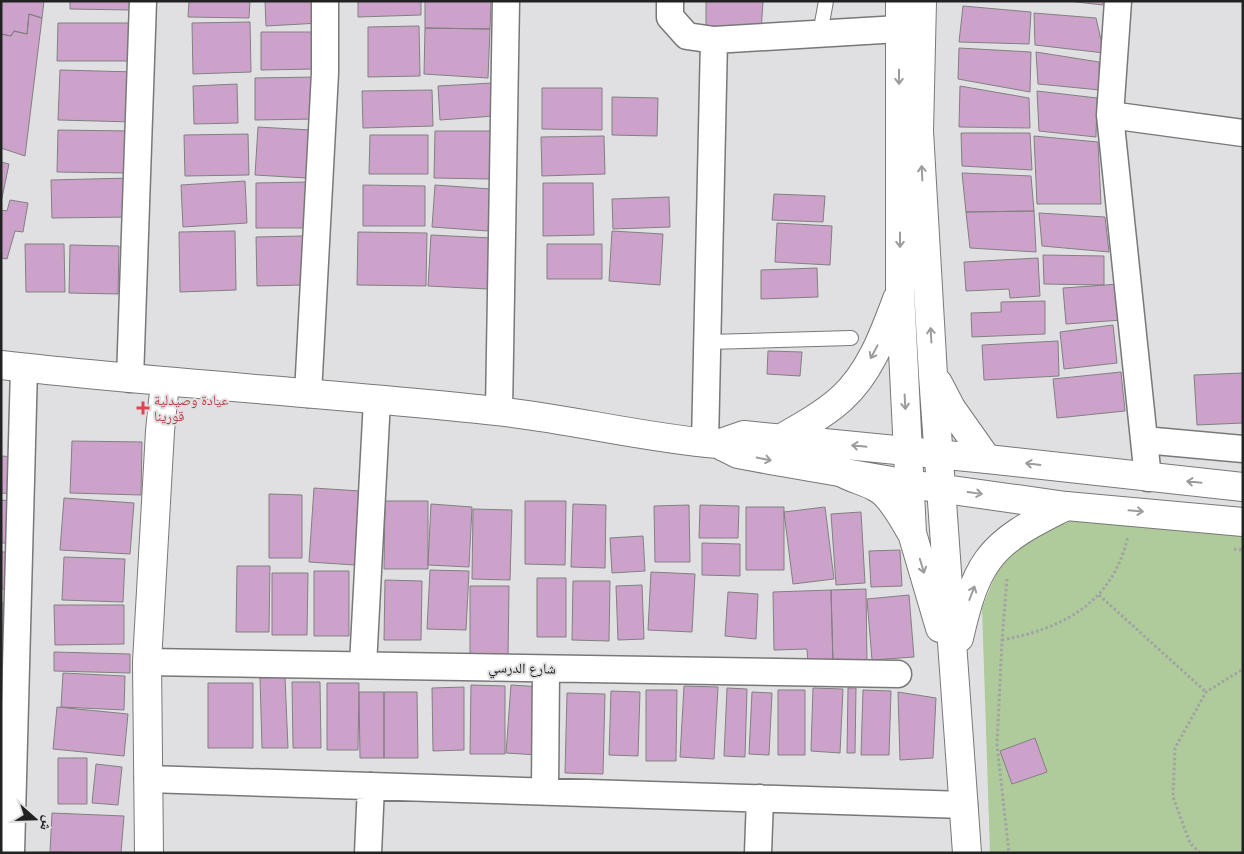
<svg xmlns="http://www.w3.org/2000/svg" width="1244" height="854" viewBox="0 0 1244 854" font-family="'PT Sans','Noto Naskh Arabic',sans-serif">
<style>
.green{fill:#b0cb9b}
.building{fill:#cda2ca;stroke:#818081}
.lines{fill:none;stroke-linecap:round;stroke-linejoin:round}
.lane-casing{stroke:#787879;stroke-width:16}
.street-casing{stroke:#787879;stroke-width:29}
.secondary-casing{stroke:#787879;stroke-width:30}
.primary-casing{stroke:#787879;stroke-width:30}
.path{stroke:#a2a3a4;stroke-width:3;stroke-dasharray:2.5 2.5;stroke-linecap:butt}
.lane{stroke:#fff;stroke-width:14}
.street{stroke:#fff;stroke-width:26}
.secondary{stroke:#fff;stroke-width:28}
.primary{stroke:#fff;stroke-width:28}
.oneway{stroke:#9b9c9c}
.health-dot{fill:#e0444e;stroke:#e0e0e2;stroke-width:2}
.labels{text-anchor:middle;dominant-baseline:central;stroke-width:4;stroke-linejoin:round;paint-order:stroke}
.health-label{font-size:14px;fill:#be3a42;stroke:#e0e0e2;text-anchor:start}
.street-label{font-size:14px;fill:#212222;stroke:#e0e0e2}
</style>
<rect width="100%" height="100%" fill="#e0e0e2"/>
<path class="green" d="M1101 520 1243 536V853H990L982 608 1000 564 1028 533 1066 521Z"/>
<path class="building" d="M1 1H44L42 18 29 14 27 34 14 31 11 36 1 34Z
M70 1H131L130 10 70 9Z
M189 1H250L249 18 188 17Z
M265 1H319L320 23 266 26Z
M358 1H421V15L358 17Z
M425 1H491L490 29 425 28Z
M706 1H763L761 32 706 29Z
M1068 1H1103V5Z
M963 6 1031 12 1029 44 959 42Z
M1034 13 1096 18 1104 53 1035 45Z
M29 14 42 18 25 156 1 148V34L11 36 14 31 27 34Z
M250 22 251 72 193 74 192 23Z
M58 23H136L135 61H57Z
M419 26 420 76 368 77V27Z
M425 28 490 29 488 78 424 74Z
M261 32H315V69L261 70Z
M959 48 1031 52 1030 92 958 79Z
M1036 52 1099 62 1100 90 1038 84Z
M60 70 136 72 134 122 58 120Z
M316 77 317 119 255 120V78Z
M493 83 494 116 440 120 438 86Z
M237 84 238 123 194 124 193 86Z
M960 86 1029 98 1030 128 959 127Z
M542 88H602V130L542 129Z
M432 90 433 126 363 128 362 91Z
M1037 91 1097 98 1096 137 1039 131Z
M612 97 658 98 657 136 612 135Z
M258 127 310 130 306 178 255 175Z
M58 130 129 131 128 173 57 172Z
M435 131H491L490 179 434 178Z
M961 133H1030L1032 170 962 166Z
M248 134 249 175 185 176 184 135Z
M370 135H428V174H369Z
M604 136 605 174 542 176 541 137Z
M1034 136 1098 142 1101 204H1037Z
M1 162 9 164 2 198H1Z
M962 173 1031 176 1034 211 966 212Z
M130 178 131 217 52 218 51 180Z
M245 181 247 223 183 227 181 185Z
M308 182V228H256V183Z
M543 183H593L594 235 543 236Z
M363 185 425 186V226H363Z
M435 185 491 189 488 231 432 227Z
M774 194 825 196 823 222 772 220Z
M669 197 670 227 613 229 612 199Z
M10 200 28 203 23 232 15 231 7 259 1 258V210L7 211Z
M1034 211 1036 252 970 248 966 212Z
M1039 213 1105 217 1109 252 1042 246Z
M777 223 832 226 830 265 775 262Z
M235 231 236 290 180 292 179 232Z
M612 231 663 234 660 285 609 281Z
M358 232 427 233 426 286 357 285Z
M431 235 491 238 488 289 428 286Z
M303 236 304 285 257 286 256 237Z
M25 244H64L65 292H26Z
M547 244H602V279H547Z
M70 245 119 246 118 294 69 293Z
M1043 255 1104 256V285L1044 284Z
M1038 258 1040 296 1010 298 1009 289 966 291 964 262Z
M817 268 818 297 761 299V270Z
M1119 284 1122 320 1066 324 1063 288Z
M1045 301V334L972 337 971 313 1001 312V302Z
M1113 325 1117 363 1064 369 1060 332Z
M1058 341 1059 376 984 380 982 345Z
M768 351 802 352 800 376 767 374Z
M1121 372 1125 411 1057 418 1053 379Z
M1243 373V423L1197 425 1194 375Z
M72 441 142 442 141 495 70 493Z
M1 456 16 457 13 494 1 493Z
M314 488 360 491 355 565 309 562Z
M269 494 302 495V558H269Z
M64 498 134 503 130 554 60 550Z
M1 500 12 501 10 543H1Z
M385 501H428V569H384Z
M525 501H566L565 565 525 564Z
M431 504 472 507 469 567 428 565Z
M573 504 606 505 605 568 571 567Z
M689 505 690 562H655L654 506Z
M700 505 739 506 738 538H699Z
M746 507H784V570H746Z
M825 507 834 579 793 584 784 512Z
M473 509 512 510 510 580 472 579Z
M861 512 865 583 836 585 831 514Z
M643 536 645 571 612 573 610 538Z
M702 543 740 544V576L702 575Z
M900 550 902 586 871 587 869 551Z
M1 552H14L13 589H1Z
M64 557 125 559 123 602 62 600Z
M237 566H270L269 632H236Z
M430 570 469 571 466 630 427 629Z
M314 571H349V636H314Z
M651 572 695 574 692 632 648 630Z
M272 573H308L307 635H272Z
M537 578H566V637H537Z
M385 580 422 581 421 640H384Z
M573 581H610L609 641 572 640Z
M642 585 644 639 618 640 616 586Z
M470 586H509L508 660 470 659Z
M866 589 867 662 833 663 831 590Z
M831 590 833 663 808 664 807 649 774 650 773 592Z
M728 592 758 594 756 639 725 636Z
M909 595 914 657 872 660 867 599Z
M1 603H14V637H1Z
M54 605H124V644L55 645Z
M54 652 130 654V673L54 671Z
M63 673 125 676 124 710 61 707Z
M285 677 288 748H262L260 678Z
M292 682H320L321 748H293Z
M208 683H253V748H208Z
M327 683H359L358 750H327Z
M471 685 505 686V754H470Z
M511 685 543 687 538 755 506 753Z
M684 686 718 687 714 759 680 757Z
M464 687V750L433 751 432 688Z
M727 688 747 689 745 757 724 756Z
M813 688 843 689 840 753 811 751Z
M848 688H856L855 753H847Z
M646 690H677L676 761H646Z
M778 690H805V755H778Z
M863 690 891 691 889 755H861Z
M611 691 640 692 638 756 609 755Z
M359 692H384V758H360Z
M384 692H417L418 758H384Z
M752 692 772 693 769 755 749 754Z
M898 692 936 698 933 758 900 760Z
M567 693 605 694 603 774 565 773Z
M57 707 128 714 124 756 53 749Z
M1035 738 1047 772 1012 784 1000 751Z
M58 758H87V804H58Z
M96 764 122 767 118 805 92 803Z
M52 813 124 816 121 853 50 852Z"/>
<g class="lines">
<defs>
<path id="lane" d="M820 34 826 1
M708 342 851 338"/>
<path id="street" d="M670 1V17L687 36 714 40 705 443
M1118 1 1110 115 1148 478
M714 40 899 29
M1110 115 1243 133
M130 379 143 1
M308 394 325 73V1
M499 411 506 1
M1144 440 1243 449
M147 662 898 674
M363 665 377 400
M148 779 964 805
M545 791 546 669
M11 853 24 368
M368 853 371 786
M758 853 760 798"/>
<path id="secondary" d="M1 365C166 384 332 393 497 411 571 419 644 438 718 444L738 454 770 460 909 484 1066 506 1243 522
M718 444 744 435 987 459 1243 487
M149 853 147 662 160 431 165 382"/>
<path id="primary" d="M900 1V291L912 533 940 628
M922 1 919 131 933 375 967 853
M938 383 951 408 987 459
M780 439C801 427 823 415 841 399 870 373 884 334 897 299
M841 472C852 479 866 481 877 488 891 495 903 519 911 532
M959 638C965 612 972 582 988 560 1007 534 1039 520 1066 506"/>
</defs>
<use href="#lane" class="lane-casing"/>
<use href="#street" class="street-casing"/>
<use href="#secondary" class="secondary-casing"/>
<use href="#primary" class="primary-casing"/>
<path class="path" d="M1234 549 1243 550
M1007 579 1002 640 997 745 1009 853
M1099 595 1206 692
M1002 640C1065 628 1113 602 1128 536
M1200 853 1190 843 1173 797 1175 748 1206 692 1243 669"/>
<use href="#lane" class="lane"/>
<use href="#street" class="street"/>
<use href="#secondary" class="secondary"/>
<use href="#primary" class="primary"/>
</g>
<defs><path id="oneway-shaft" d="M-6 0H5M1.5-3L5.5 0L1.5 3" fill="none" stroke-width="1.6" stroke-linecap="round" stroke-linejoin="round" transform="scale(1.25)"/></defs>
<g class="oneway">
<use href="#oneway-shaft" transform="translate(899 77) rotate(90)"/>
<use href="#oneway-shaft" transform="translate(922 173) rotate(-93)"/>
<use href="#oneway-shaft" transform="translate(900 240) rotate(90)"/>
<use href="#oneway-shaft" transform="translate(931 335) rotate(-93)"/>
<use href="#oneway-shaft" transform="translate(874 352) rotate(118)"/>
<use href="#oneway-shaft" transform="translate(905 402) rotate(87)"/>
<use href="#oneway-shaft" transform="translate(859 446) rotate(-174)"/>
<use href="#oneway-shaft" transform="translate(764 459) rotate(11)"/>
<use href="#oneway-shaft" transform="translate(1033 464) rotate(-173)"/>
<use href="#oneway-shaft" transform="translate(1194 482) rotate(-174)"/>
<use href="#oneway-shaft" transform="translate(975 493) rotate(8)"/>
<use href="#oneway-shaft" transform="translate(1136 511) rotate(5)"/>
<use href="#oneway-shaft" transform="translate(922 566) rotate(73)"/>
<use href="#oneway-shaft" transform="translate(972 593) rotate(-69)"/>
</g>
<path class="health-dot" d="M140.5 400.5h5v5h5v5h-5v5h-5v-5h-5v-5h5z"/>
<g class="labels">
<g class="health-label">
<text x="154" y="400">عيادة وصيدلية<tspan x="154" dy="16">قورينا</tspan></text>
</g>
<g class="street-label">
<text transform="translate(522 668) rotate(1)">شارع الدرسي</text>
</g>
</g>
<rect width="1244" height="854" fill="none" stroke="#212222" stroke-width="5"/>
<g transform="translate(35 819) rotate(110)" stroke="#e0e0e2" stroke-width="4" paint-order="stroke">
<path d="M0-4L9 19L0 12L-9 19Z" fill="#212222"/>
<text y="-8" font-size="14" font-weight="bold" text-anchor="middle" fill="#212222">ش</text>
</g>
</svg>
